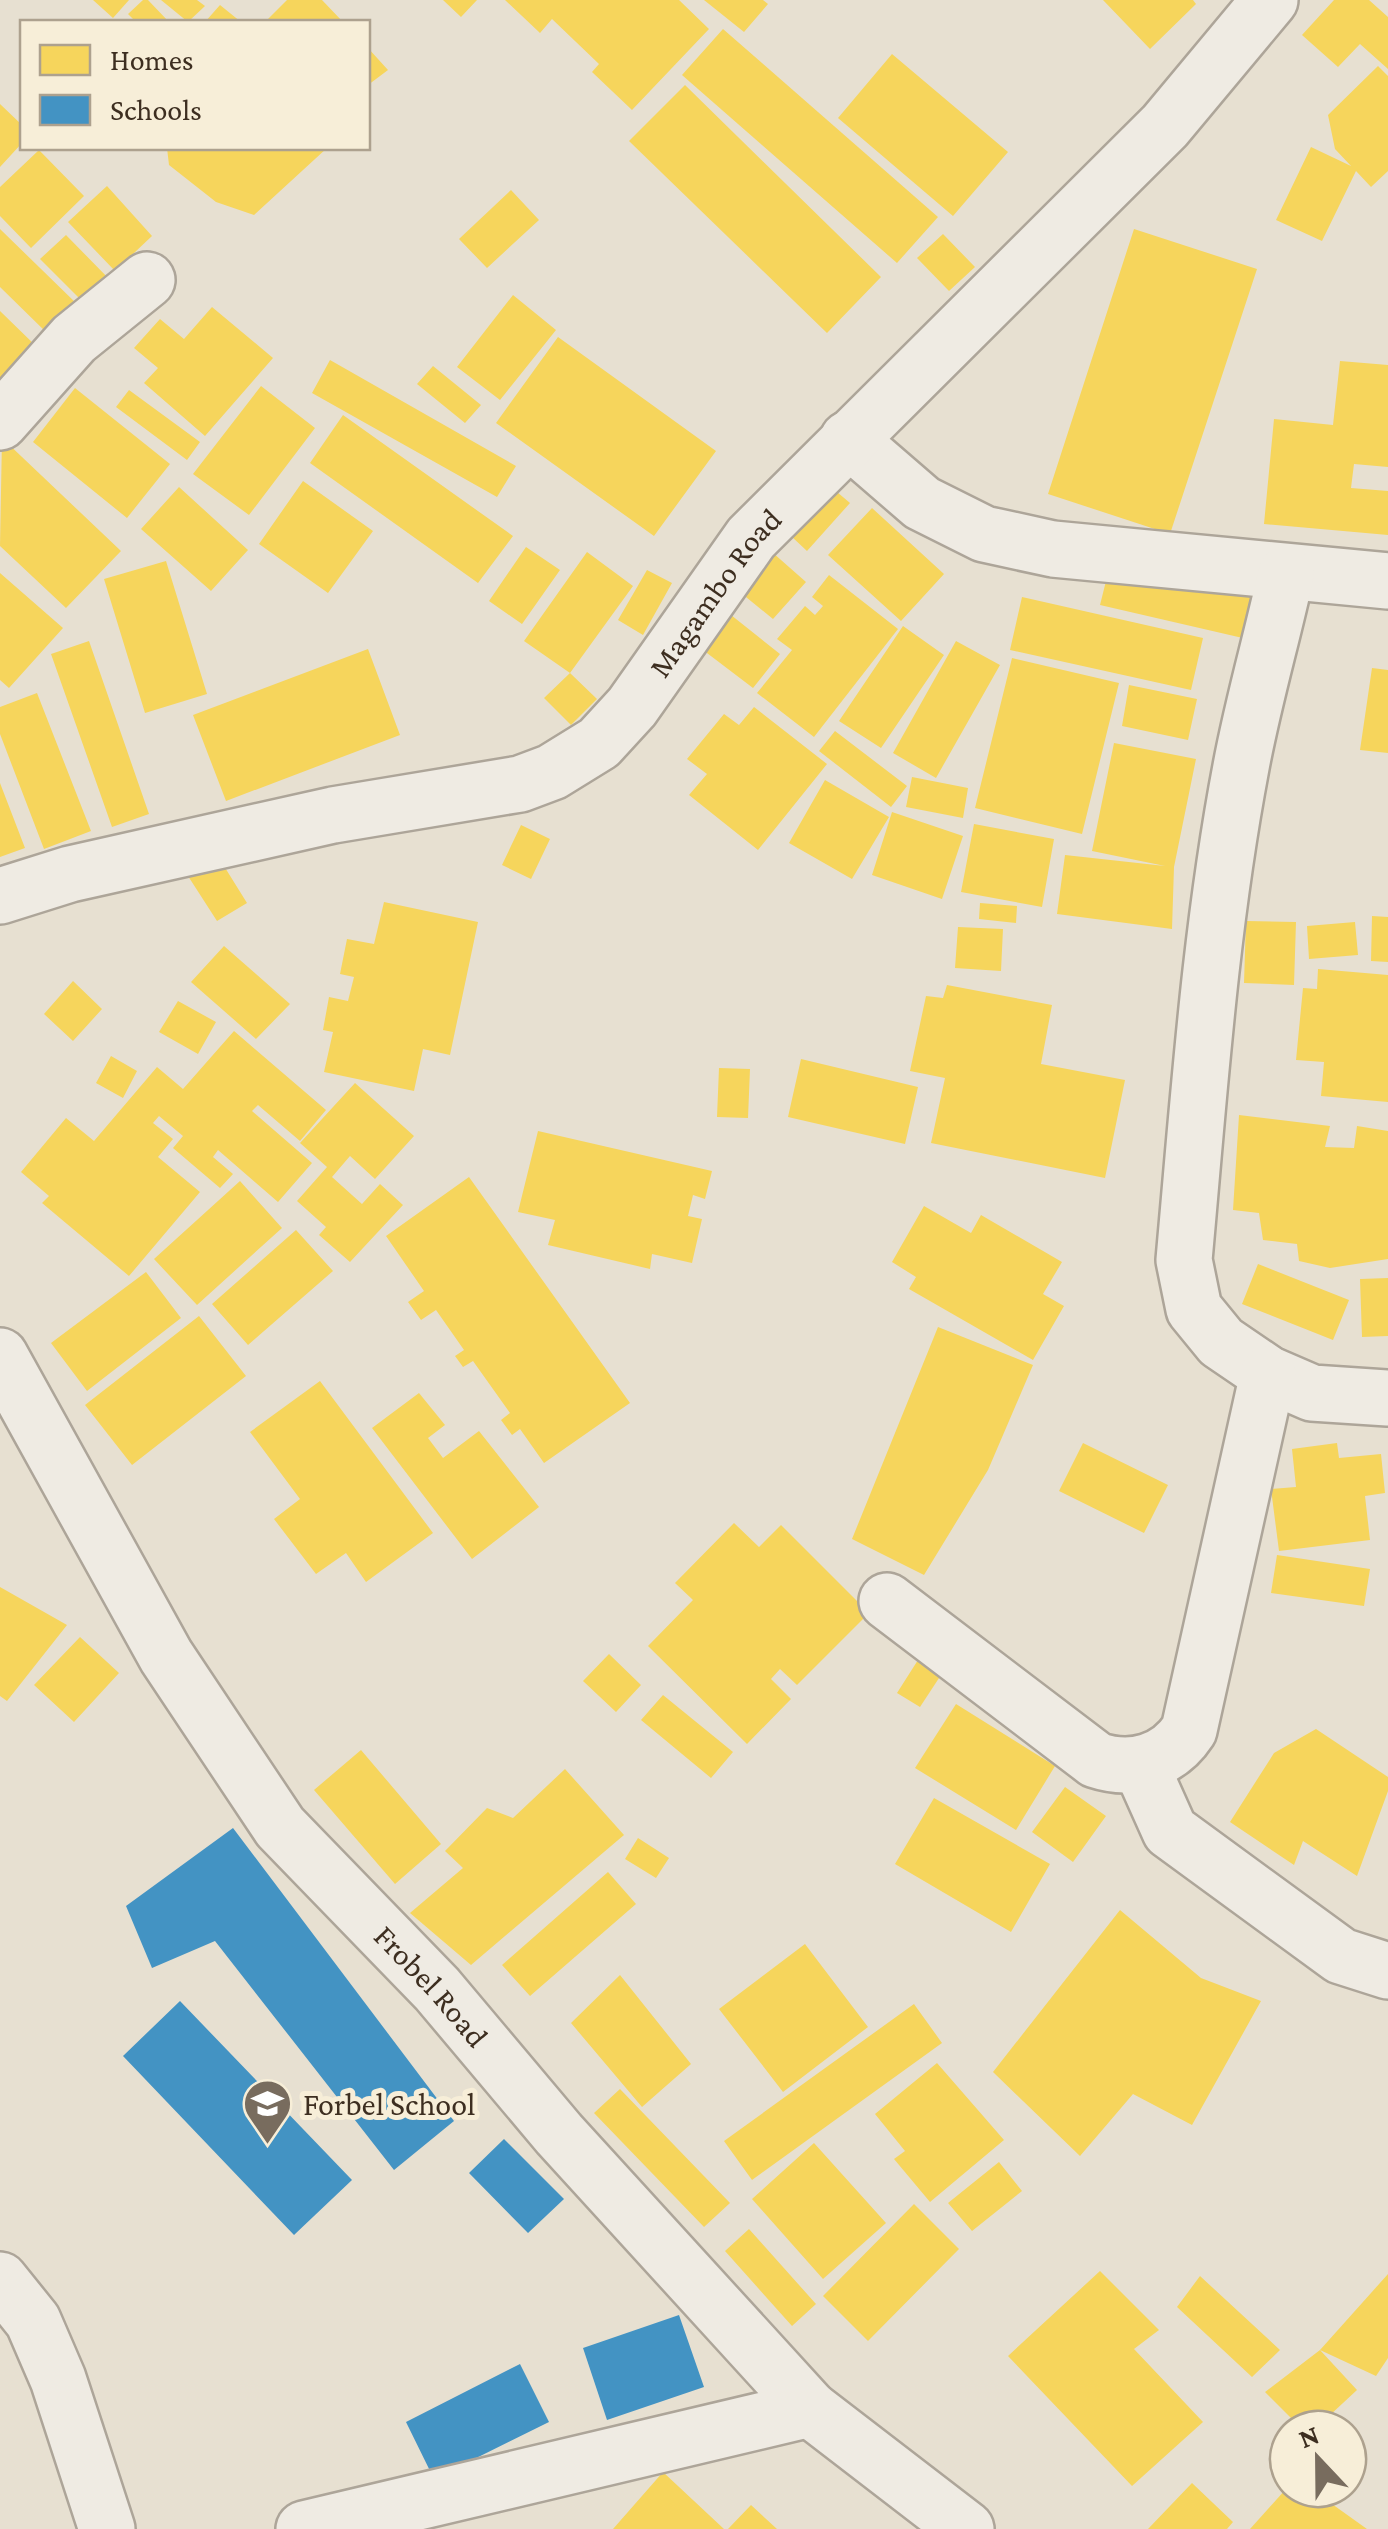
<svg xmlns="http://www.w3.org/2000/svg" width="1388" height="2529" viewBox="0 0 1388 2529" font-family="'Crimson Pro',serif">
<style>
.homes{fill:#f6d55c}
.schools{fill:#4393c3}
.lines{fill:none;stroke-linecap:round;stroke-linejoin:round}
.minor-casing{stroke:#ada599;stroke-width:60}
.minor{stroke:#efebe3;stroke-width:55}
.labels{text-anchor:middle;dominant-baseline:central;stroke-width:10;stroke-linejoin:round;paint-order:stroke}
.street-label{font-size:32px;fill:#3d2e20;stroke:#f7eed8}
.poi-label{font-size:32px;fill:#3d2e20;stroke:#f7eed8;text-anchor:start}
</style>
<rect width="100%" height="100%" fill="#e7e0d1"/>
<path class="homes" d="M93 0H129L113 18Z
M143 0H148L169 22H136L128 14Z
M161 0H197L205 6 188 22Z
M287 0H322L343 22H265Z
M443 0H477L461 17Z
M505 0H679L709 29 632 110 592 72 599 64 552 19 540 33Z
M704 0H763L768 4 744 32Z
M1103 0H1193L1196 4 1150 49Z
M1334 0H1369L1388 17V69L1360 44 1338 67 1302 35Z
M220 5 241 22H205Z
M723 29 938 217 897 263 682 75Z
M368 48 388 70 368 85Z
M892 54 1008 152 953 216 838 118Z
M1378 66 1388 76V171L1371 187 1356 171 1322 241 1276 220 1311 147 1351 166 1335 149 1328 115Z
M685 85 881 277 827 333 629 141Z
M0 104 22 125V143L0 167Z
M167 148H327L254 215 216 202 169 165Z
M39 150 84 196 31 248 0 216V187Z
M107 186 152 236 115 271 68 222Z
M511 190 539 220 487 268 459 239Z
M0 229 78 305 49 335 0 287Z
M1134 229 1257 269 1170 534 1048 494Z
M943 234 975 267 949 291 917 258Z
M66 235 114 284 89 308 40 259Z
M513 295 556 330 500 400 457 367Z
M212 307 273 358 205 436 144 383 158 368 134 348 160 319 184 339Z
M0 311 38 348 0 387Z
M558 337 716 451 654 536 496 423Z
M330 360 516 466 497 497 312 393Z
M1340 361 1388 365V467L1354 464 1351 488 1388 491V535L1264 524 1274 419 1333 425Z
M433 366 481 405 465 423 417 384Z
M261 386 315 428 249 515 193 474Z
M75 388 170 464 127 518 33 442Z
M129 390 200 442 187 460 116 407Z
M343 415 513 536 478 583 310 463Z
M2 438 121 551 66 608 0 546Z
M817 475 850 503 807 551 776 522Z
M303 481 373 531 328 593 259 544Z
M179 487 248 550 211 591 141 529Z
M872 508 944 574 901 621 828 555Z
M764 545 806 582 773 619 730 584Z
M526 547 560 570 522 624 489 601Z
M587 552 633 586 570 673 524 641Z
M166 561 207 694 145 713 104 579Z
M1111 561 1257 596 1247 639 1100 605Z
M647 570 672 583 643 635 618 620Z
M0 573 63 628 9 688 0 680Z
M829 575 898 629 814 737 757 693 792 650 777 639 805 606 815 615 823 606 812 597Z
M1022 597 1203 638 1191 690 1010 650Z
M731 615 780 654 753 688 703 650Z
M903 626 944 655 881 748 839 721Z
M89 641 149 814 112 827 51 654Z
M956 641 1000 665 936 778 893 753Z
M368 649 400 735 226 801 193 715Z
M1012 658 1119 683 1082 834 975 808Z
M1372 668 1388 670V753L1360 750Z
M570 673 597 699 571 725 544 698Z
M1129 685 1197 699 1188 740 1122 726Z
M37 693 91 831 44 849 0 734V707Z
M754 707 827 764 758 850 689 795 707 774 687 759 724 714 739 725Z
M835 731 907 786 891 807 819 751Z
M1114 743 1196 759 1174 867 1172 929 1057 914 1065 855 1165 866 1092 851Z
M912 777 968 788 963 818 906 807Z
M825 780 889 817 852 879 789 843Z
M0 783 25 848 0 857Z
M892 812 963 836 942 899 872 875Z
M974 824 1054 839 1042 907 961 892Z
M521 825 550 839 531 879 502 865Z
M219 858 247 903 217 921 188 876Z
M384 902 478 922 450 1055 423 1049 414 1091 324 1072 333 1032 323 1030 329 997 348 1001 354 977 340 974 347 939 374 944Z
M980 903 1017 906 1016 923 979 919Z
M1372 916 1388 917V962L1371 961Z
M1246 921 1296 922 1294 985 1244 983Z
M1355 922 1358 955 1309 959 1307 926Z
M958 927 1003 929 1001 971 955 968Z
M224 946 290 1004 256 1039 191 982Z
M1318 969 1388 975V1102L1321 1096 1324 1062 1296 1060 1303 988 1317 989Z
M73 981 102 1009 73 1041 44 1014Z
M947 985 1052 1005 1041 1064 1125 1080 1105 1178 931 1143 945 1078 910 1071 926 996 943 998Z
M178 1001 216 1022 198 1054 159 1032Z
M234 1031 326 1110 300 1141 258 1105 252 1111 312 1163 278 1202 218 1150 213 1157 233 1174 220 1188 173 1148 183 1136 159 1116 153 1123 173 1139 158 1157 200 1192 129 1276 42 1203 49 1196 21 1172 66 1118 94 1141 157 1067 183 1089Z
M111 1056 137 1071 123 1098 96 1083Z
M801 1059 918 1087 905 1144 788 1117Z
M719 1068 750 1069 748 1118 717 1117Z
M355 1083 414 1136 375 1179 350 1156 332 1177 362 1204 380 1184 403 1205 350 1262 319 1235 326 1227 297 1201 327 1167 300 1143Z
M1239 1115 1330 1126 1325 1147 1354 1148 1357 1126 1388 1131V1259L1330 1268 1299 1261 1297 1244 1263 1240 1259 1213 1233 1210Z
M538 1131 712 1171 705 1199 693 1195 688 1216 702 1219 692 1263 652 1254 650 1269 548 1245 555 1220 518 1212Z
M469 1177 630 1403 544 1463 520 1429 512 1435 501 1420 510 1413 473 1361 463 1367 455 1356 464 1350 436 1310 421 1320 408 1302 424 1291 386 1236Z
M240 1181 282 1228 197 1305 154 1259Z
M924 1206 971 1233 981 1215 1062 1262 1043 1294 1064 1306 1033 1360 909 1289 916 1277 892 1262Z
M296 1230 333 1271 248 1345 212 1304Z
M1258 1264 1349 1300 1333 1340 1242 1304Z
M146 1272 181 1318 87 1391 51 1343Z
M1388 1278V1336L1362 1337 1360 1279Z
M199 1316 246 1376 132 1465 85 1405Z
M938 1327 1033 1365 988 1470 924 1575 852 1539Z
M320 1381 433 1533 366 1582 346 1553 316 1574 274 1519 300 1499 250 1432Z
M419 1393 445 1425 428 1438 443 1458 479 1431 539 1507 472 1559 372 1428Z
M1083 1443 1168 1485 1144 1533 1059 1491Z
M1337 1443 1339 1458 1381 1454 1385 1493 1365 1496 1370 1540 1279 1551 1271 1489 1296 1487 1292 1449Z
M734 1523 759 1547 781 1525 869 1613 797 1685 780 1669 771 1679 791 1699 747 1744 648 1646 693 1600 675 1583Z
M1277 1555 1370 1569 1364 1606 1271 1593Z
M0 1587 67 1625 7 1701 0 1696Z
M80 1637 119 1673 74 1722 34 1685Z
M609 1654 641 1685 616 1712 583 1681Z
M918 1660 941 1675 920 1707 897 1693Z
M663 1695 733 1752 711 1778 641 1720Z
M956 1704 1055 1766 1016 1830 915 1768Z
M1316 1729 1388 1777V1791L1357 1876 1303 1841 1294 1865 1230 1822 1274 1753Z
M361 1750 441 1844 395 1884 314 1790Z
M565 1769 624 1835 471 1965 410 1913 463 1868 445 1851 487 1808 513 1818Z
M1065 1787 1106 1816 1073 1862 1032 1832Z
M934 1798 1050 1864 1011 1932 895 1864Z
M638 1838 669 1858 656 1878 625 1859Z
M608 1872 636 1904 530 1996 502 1965Z
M1120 1910 1201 1978 1261 2001 1192 2125 1133 2094 1080 2156 993 2072Z
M805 1944 868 2027 783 2092 719 2009Z
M620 1975 691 2064 642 2107 571 2023Z
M914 2004 942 2043 752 2180 724 2141Z
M937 2063 1004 2140 930 2202 894 2159 905 2151 875 2114Z
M620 2089 730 2203 704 2227 594 2113Z
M814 2143 886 2223 823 2279 752 2199Z
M999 2162 1022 2191 972 2231 948 2203Z
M914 2204 959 2249 868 2341 823 2296Z
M749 2229 816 2304 792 2326 725 2251Z
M1100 2271 1159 2330 1134 2349 1203 2422 1132 2486 1008 2356Z
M1388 2274V2358L1376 2376 1320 2350 1357 2390 1315 2429H1302L1265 2392 1320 2350Z
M1200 2276 1280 2350 1252 2377 1177 2307Z
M663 2472 724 2529H613Z
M1192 2483 1233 2522 1227 2529H1148Z
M1286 2489H1311L1367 2529H1250Z
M751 2505 777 2529H728Z"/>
<path class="schools" d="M233 1828 454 2121 394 2170 215 1941 152 1968 126 1906Z
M180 2001 352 2180 294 2235 123 2056Z
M504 2139 564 2199 528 2233 469 2173Z
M679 2315 704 2387 607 2420 583 2348Z
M520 2364 549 2422 434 2479 406 2422Z"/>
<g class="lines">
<defs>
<g id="minor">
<path d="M0 422 74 339 147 280"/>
<path d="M848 439 922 503 984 534 1053 549 1388 581"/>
<path d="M1286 574C1272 638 1253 702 1241 767 1210 930 1199 1095 1184 1260L1194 1309 1221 1342 1268 1374 1312 1393 1388 1398"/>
<path id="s1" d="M0 896 70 874 333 815 520 784 552 772 599 743 632 707 751 538 1165 126 1270 0"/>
<path id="s2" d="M0 1356 166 1656 280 1827 437 1989 559 2134 810 2409 966 2529"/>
<path d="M887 1601 1096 1760C1132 1772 1168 1762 1189 1730L1268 1374"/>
<path d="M1140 1764 1170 1831 1341 1956 1388 1971"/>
<path d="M0 2280 33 2321 58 2379 107 2529"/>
<path d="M304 2529 810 2409"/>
</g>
</defs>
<use href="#minor" class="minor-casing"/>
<use href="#minor" class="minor"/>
</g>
<defs>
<symbol id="school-pin" viewBox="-11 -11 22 30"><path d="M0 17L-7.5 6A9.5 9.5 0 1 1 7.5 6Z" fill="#786c5e" stroke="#f7eed8"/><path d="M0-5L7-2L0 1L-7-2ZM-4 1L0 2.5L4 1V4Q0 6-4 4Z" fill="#fff"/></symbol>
</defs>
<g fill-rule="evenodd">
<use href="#school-pin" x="240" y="2076" width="55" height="75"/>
</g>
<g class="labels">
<g class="street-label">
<text stroke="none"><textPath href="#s1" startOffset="812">Magambo Road</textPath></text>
<text stroke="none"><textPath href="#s2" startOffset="768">Frobel Road</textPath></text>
</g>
<g class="poi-label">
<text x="303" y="2104">Forbel School</text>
</g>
</g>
<rect x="20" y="20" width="350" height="130" fill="#f7eed8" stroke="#ada18e" stroke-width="2.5"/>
<rect x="40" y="45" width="50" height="30" fill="#f6d55c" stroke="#ada18e" stroke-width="2.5"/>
<text x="110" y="70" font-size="30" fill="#3d2e20">Homes</text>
<rect x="40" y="95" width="50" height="30" fill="#4393c3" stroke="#ada18e" stroke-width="2.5"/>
<text x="110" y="120" font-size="30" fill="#3d2e20">Schools</text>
<g transform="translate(1318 2459) rotate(338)"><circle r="48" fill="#f7eed8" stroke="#ada18e" stroke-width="2.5"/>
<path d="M0-8L18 38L0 25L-18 38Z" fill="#786c5e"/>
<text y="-15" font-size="28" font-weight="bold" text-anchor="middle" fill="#3d2e20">N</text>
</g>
</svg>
